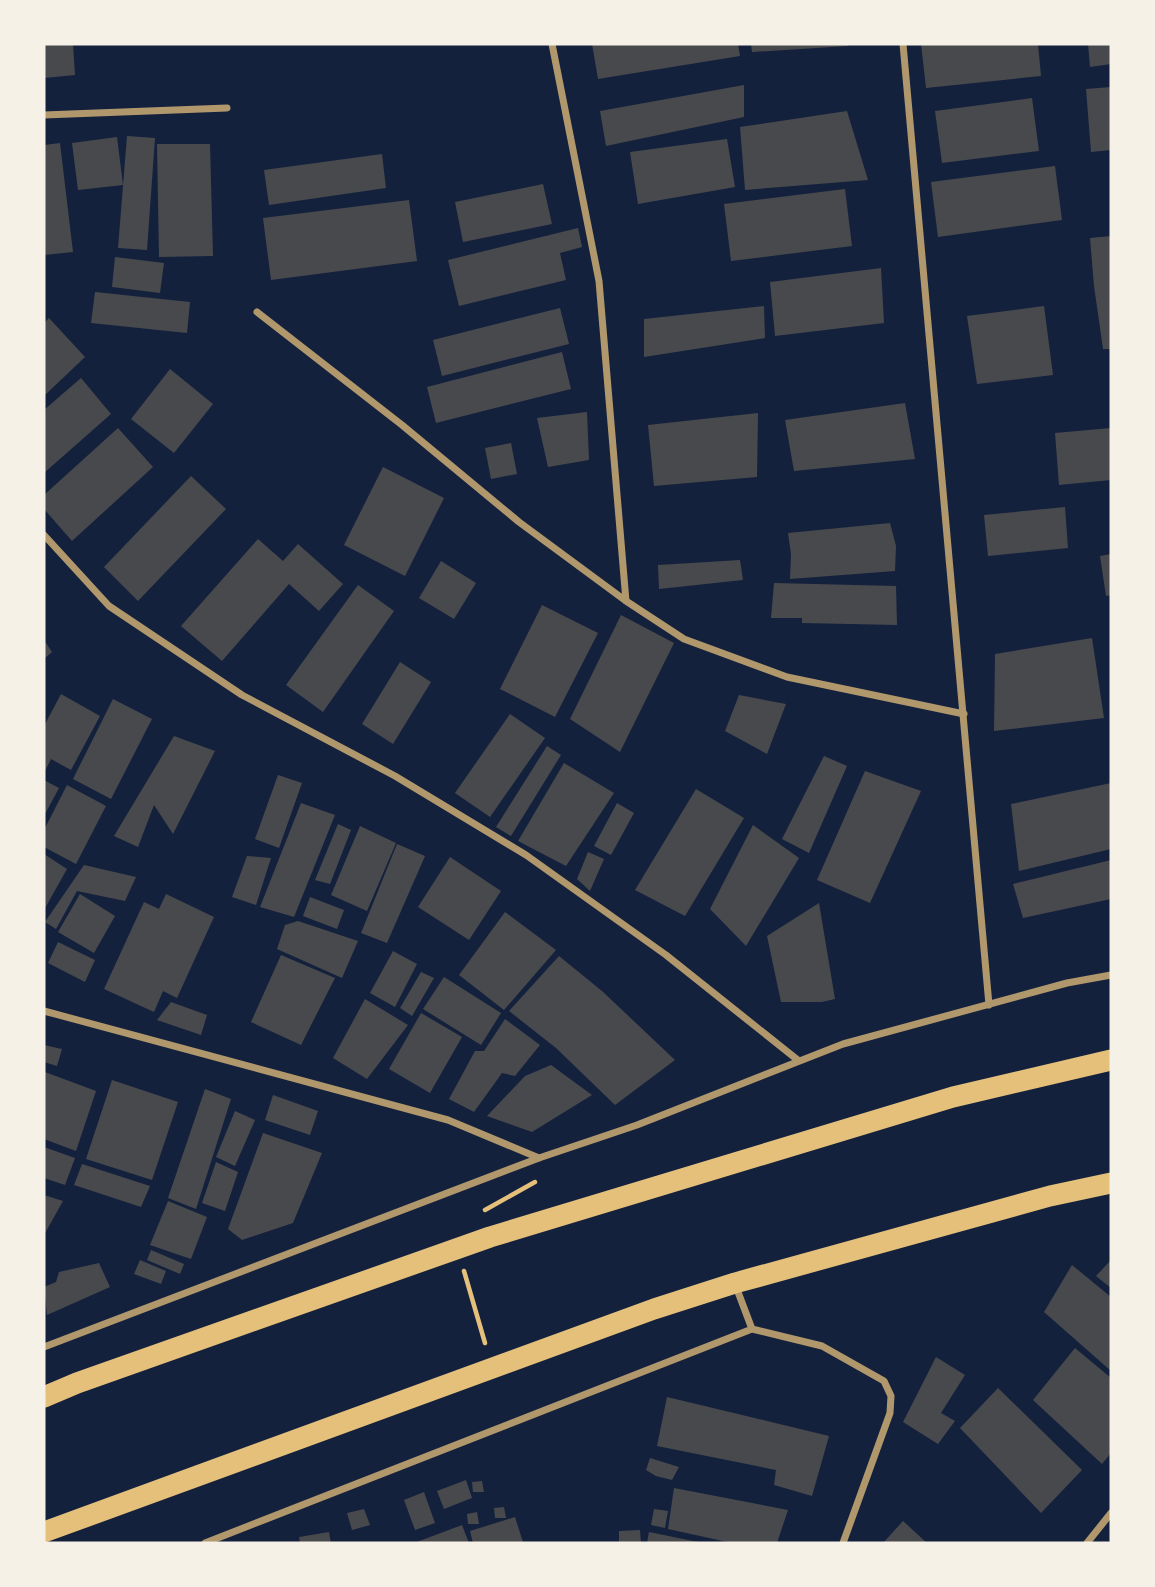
<svg xmlns="http://www.w3.org/2000/svg" width="1155" height="1587" viewBox="0 0 1155 1587" font-family="'Archivo Narrow',sans-serif">
<style>
.building{fill:#48494c}
.lines{fill:none;stroke-linecap:round;stroke-linejoin:round}
.path{stroke:#e5c07b;stroke-width:4.5}
.minor{stroke:#b1986c;stroke-width:7}
.motorway{stroke:#e5c07b;stroke-width:21}
</style>
<rect width="100%" height="100%" fill="#14213d"/>
<path class="building" d="M44 44H73L75 75 44 78Z
M592 44H738L740 56 598 79Z
M751 44H848V46L752 52Z
M921 44H1038L1041 76 926 88Z
M1088 44H1111V64L1090 67Z
M744 85V117L606 146 600 111Z
M1111 87V150L1091 152 1086 89Z
M1032 98 1039 151 942 163 935 111Z
M847 111 868 180 745 190 740 127Z
M127 136 155 138 147 250 118 248Z
M117 137 123 185 78 190 72 143Z
M727 139 735 187 638 204 630 152Z
M60 143 73 252 44 255V145Z
M157 144H210L213 256 159 257Z
M382 154 386 188 269 205 264 170Z
M1055 166 1062 220 938 237 931 182Z
M543 184 552 224 463 242 455 202Z
M845 189 852 246 731 261 724 204Z
M409 200 417 261 271 280 263 218Z
M578 228 582 247 560 253 566 280 459 306 448 260Z
M1111 236V349H1103L1094 286 1090 238Z
M115 257 164 263 160 293 112 287Z
M881 268 884 323 775 336 770 282Z
M95 292 190 302 187 333 91 323Z
M764 306 765 338 644 357V319Z
M1044 306 1053 375 977 384 967 316Z
M560 308 569 344 442 376 433 340Z
M49 318 85 357 44 396V323Z
M562 352 571 389 436 423 427 387Z
M170 369 213 404 174 453 131 419Z
M81 378 111 414 44 473V410Z
M905 403 915 459 794 471 785 420Z
M587 412 589 460 548 467 537 418Z
M758 413 757 477 654 486 648 425Z
M118 428 153 467 72 541 44 509V495Z
M1111 428V480L1059 485 1055 433Z
M511 443 517 474 491 479 485 448Z
M383 467 444 498 405 576 344 545Z
M191 476 226 509 138 601 104 567Z
M1065 507 1068 548 988 556 984 515Z
M890 523 896 546 895 571 790 579 791 554 788 533Z
M258 539 283 561 298 544 343 584 319 611 289 584 222 661 181 626Z
M1111 554V595L1106 596 1100 556Z
M740 560 743 580 659 589 658 565Z
M441 561 476 583 454 619 419 598Z
M774 583 896 586 897 625 802 623V618H771Z
M358 585 394 611 323 712 286 685Z
M542 605 598 633 555 717 500 689Z
M621 615 674 643 620 752 570 719Z
M1092 638 1104 718 994 731 995 654Z
M44 640 52 652 44 659Z
M400 662 431 682 393 744 362 724Z
M61 694 100 716 71 770 51 759 44 773V726Z
M739 695 786 704 767 754 725 731Z
M113 699 152 719 111 799 73 779Z
M510 714 545 738 490 817 455 793Z
M174 736 215 751 173 834 154 805 138 847 114 836Z
M547 746 561 755 511 836 496 827Z
M824 756 847 766 809 853 782 839Z
M564 763 614 793 566 866 518 841Z
M865 771 921 791 870 903 817 880Z
M278 775 302 783 279 848 255 839Z
M44 780 59 788 44 816Z
M1111 783V849L1019 871 1011 804Z
M67 785 106 806 76 864 44 847V830Z
M696 789 744 818 685 916 635 890Z
M301 803 335 815 294 917 260 907Z
M617 803 634 813 611 855 594 846Z
M338 824 351 830 330 884 315 880Z
M753 825 799 858 746 946 710 909Z
M360 826 396 843 367 911 331 895Z
M397 844 425 856 387 943 361 933Z
M588 852 604 859 590 891 577 879Z
M44 854 67 869 44 910Z
M247 856 271 858 256 905 232 897Z
M450 857 501 891 469 940 418 907Z
M1111 860V899L1023 918 1013 884Z
M84 865 136 877 125 901 77 891 56 929 45 922Z
M80 894 115 916 94 953 58 932Z
M166 894 214 917 177 998 163 991 154 1012 104 989 144 902 159 909Z
M310 897 344 910 337 929 303 916Z
M819 903 835 999 822 1002H781L767 936Z
M505 912 556 950 504 1010 459 975Z
M298 921 358 941 342 978 277 949 285 925Z
M58 942 95 960 85 982 48 963Z
M393 951 417 964 395 1007 370 993Z
M281 955 335 978 301 1045 251 1022Z
M559 956 602 991 675 1060 615 1105 556 1048 509 1011Z
M421 972 434 978 412 1016 400 1008Z
M444 977 501 1013 481 1045 423 1009Z
M365 999 408 1025 367 1079 333 1058Z
M171 1002 207 1015 201 1035 157 1020Z
M421 1013 462 1037 430 1093 389 1069Z
M505 1019 540 1045 515 1076 502 1073 474 1112 449 1099 475 1051H484Z
M44 1045 62 1049 57 1066 44 1062Z
M551 1065 592 1095 532 1132 487 1116 525 1076Z
M45 1072 96 1091 76 1151 44 1139Z
M112 1080 178 1102 152 1180 86 1159Z
M205 1089 231 1099 196 1209 168 1198Z
M273 1095 318 1111 310 1135 265 1120Z
M235 1111 255 1120 235 1166 216 1157Z
M263 1133 322 1153 293 1223 242 1240 228 1229Z
M44 1147 75 1158 65 1185 44 1178Z
M216 1162 238 1172 225 1211 202 1203Z
M82 1164 150 1186 141 1207 74 1185Z
M44 1195 63 1201 44 1235Z
M168 1201 207 1217 191 1259 150 1245Z
M151 1250 184 1264 180 1274 147 1260Z
M140 1260 166 1271 161 1284 134 1274Z
M1111 1260V1288L1096 1276Z
M99 1263 110 1287 47 1315 44 1287 56 1282 59 1272Z
M1072 1265 1111 1297V1371L1044 1312Z
M1075 1348 1111 1378V1453L1102 1464 1033 1400Z
M936 1357 965 1375 941 1413 955 1421 938 1444 903 1422Z
M998 1388 1082 1470 1041 1513 960 1428Z
M667 1397 829 1436 812 1496 774 1485 776 1470 657 1446Z
M650 1458 679 1467 672 1480 656 1476 646 1470Z
M466 1480 472 1498 444 1509 437 1491Z
M482 1481 484 1492H473L472 1482Z
M674 1488 788 1510 777 1543H732L668 1529Z
M424 1492 435 1523 415 1530 404 1500Z
M504 1507 506 1518H495L494 1508Z
M364 1509 370 1525 352 1530 347 1513Z
M654 1509 668 1511 665 1528 651 1525Z
M477 1512 479 1524H468L467 1514Z
M515 1517 523 1542 473 1543 470 1531Z
M903 1521 927 1543H883Z
M462 1525 469 1543H414Z
M640 1530 641 1543H619V1531Z
M329 1532 331 1543H300L299 1537Z
M649 1532 698 1542V1543H647Z"/>
<g class="lines">
<path class="path" d="M485 1210 535 1182
M464 1271 485 1343"/>
<path class="minor" d="M552 44 599 281 626 601
M903 44 989 1005
M44 115 227 108
M257 312 402 425 519 522 626 601 684 639 787 677 964 714
M44 535 109 606 242 695 395 776 526 855 666 955 799 1061
M44 1011 448 1120 539 1158
M735 1284 752 1329
M752 1329 822 1346 884 1381 891 1396 890 1413 843 1543
M44 1347 539 1158 637 1125 843 1044 1067 983 1111 975
M205 1543 752 1329
M1087 1543 1111 1513"/>
<path class="motorway" d="M44 1397 77 1383 490 1237 953 1097 1111 1060
M44 1532 654 1309 735 1283 1050 1196 1111 1183"/>
</g>
<rect width="1155" height="1587" fill="none" stroke="#f6f1e7" stroke-width="91"/>
</svg>
